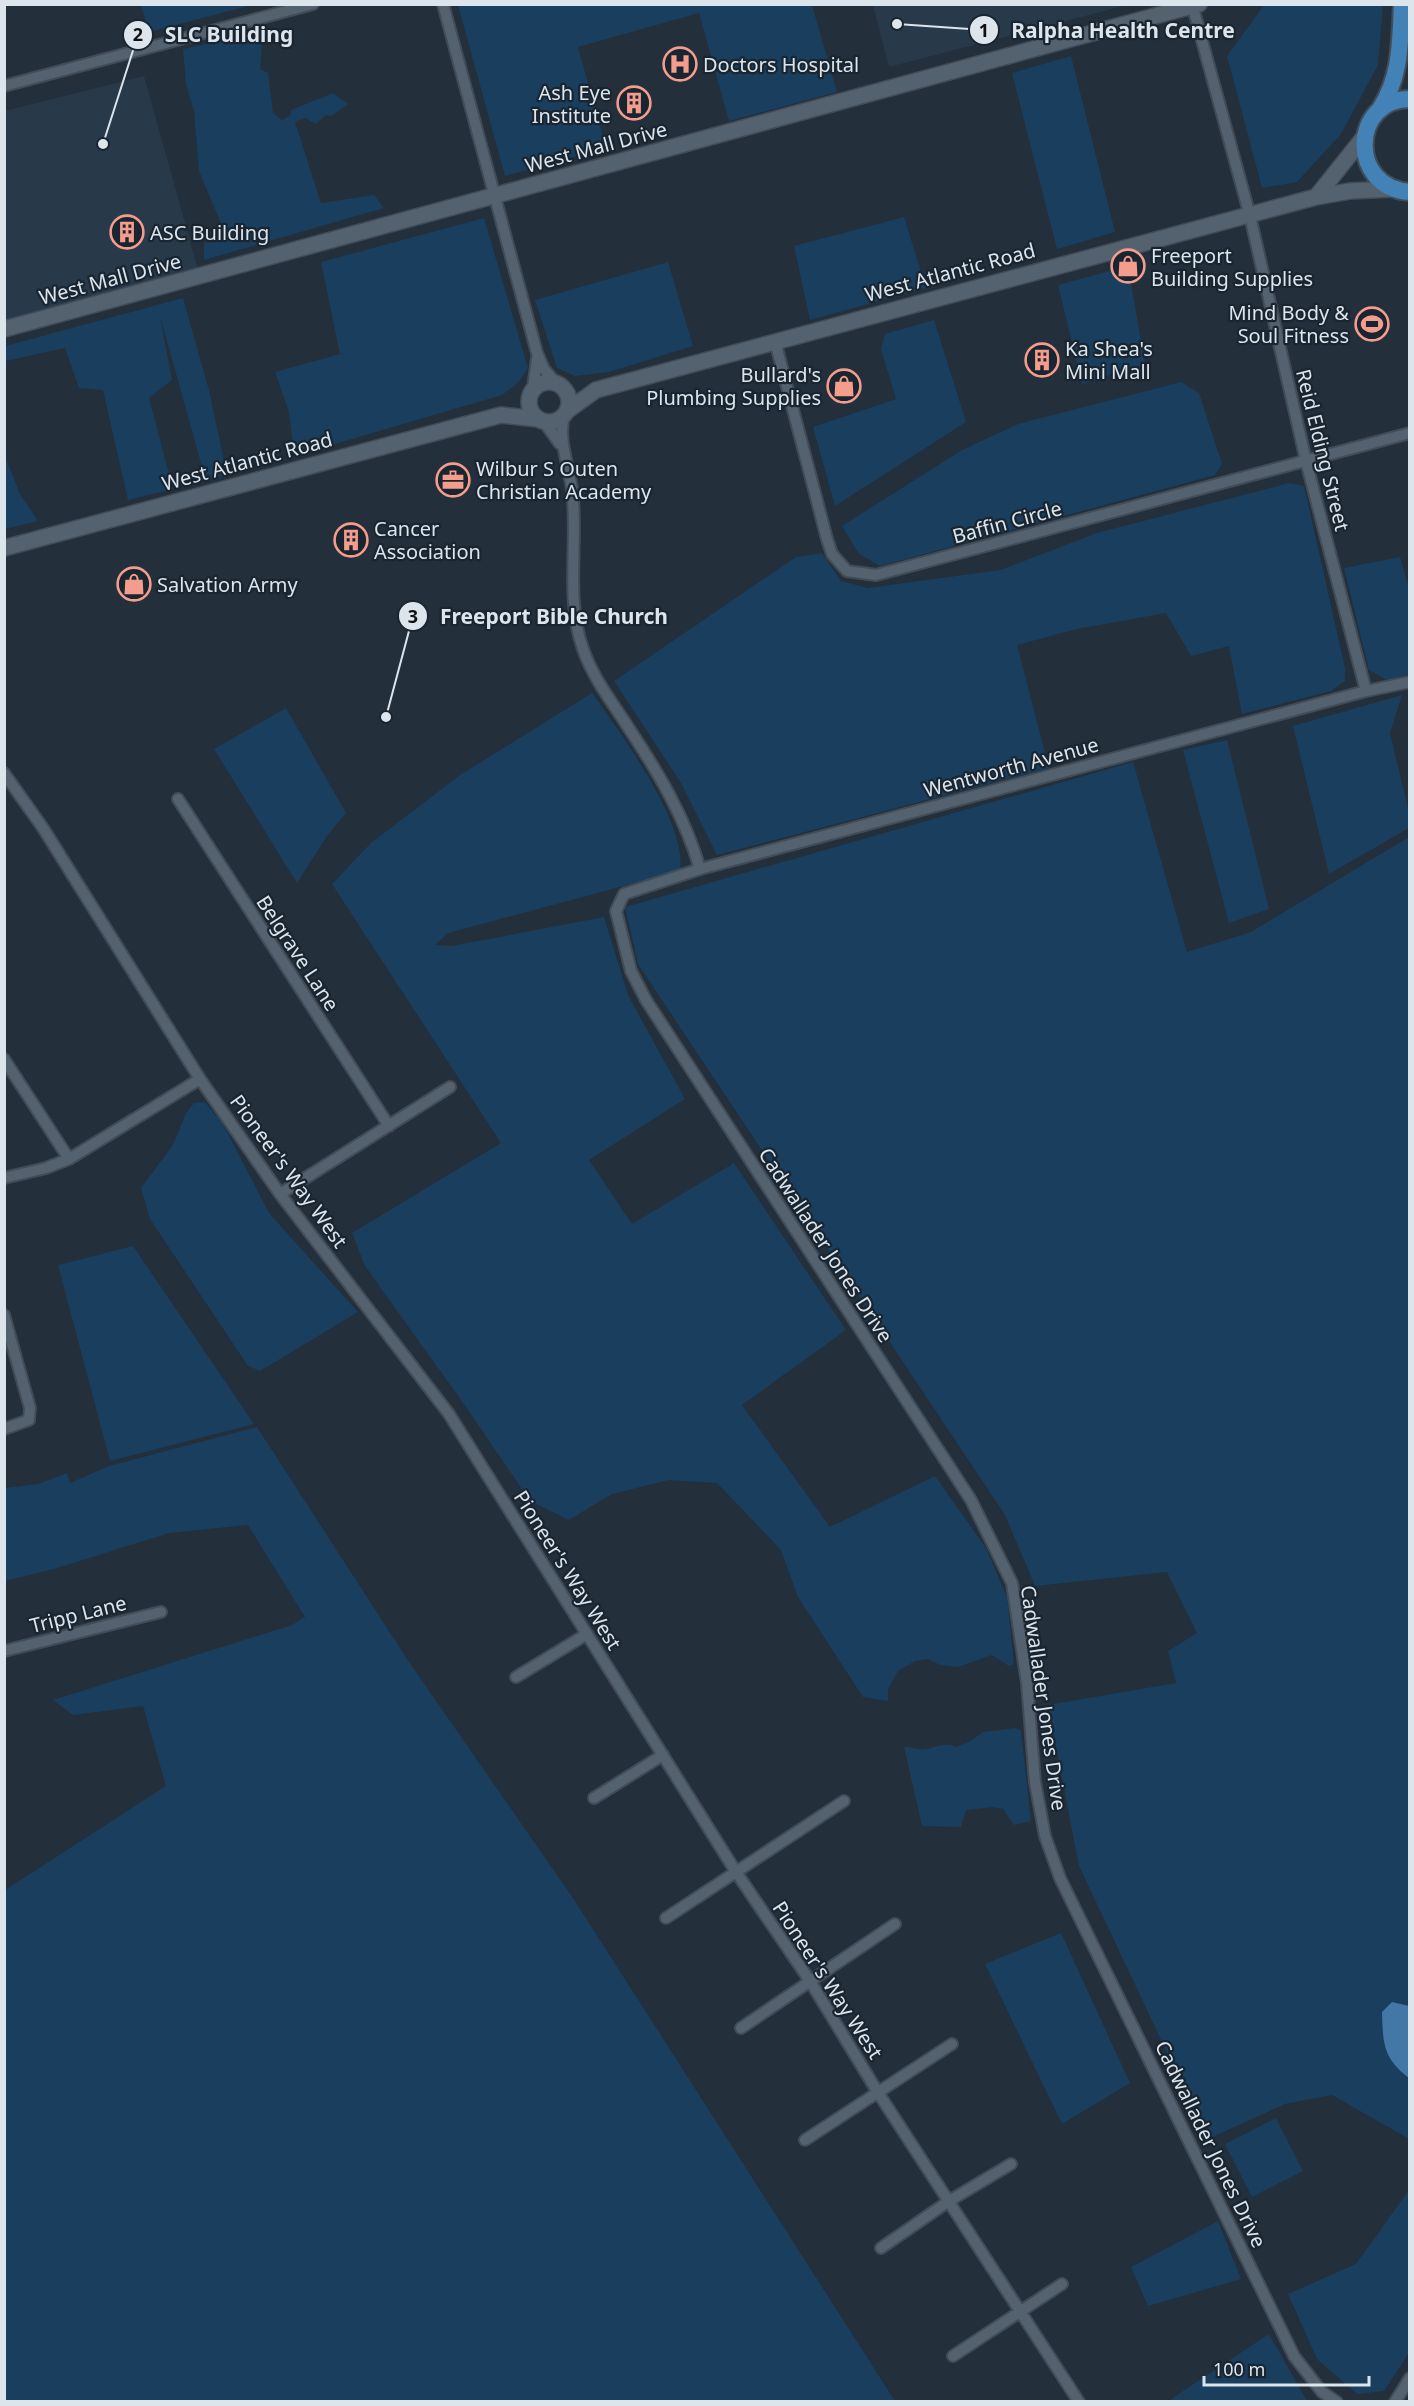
<svg xmlns="http://www.w3.org/2000/svg" width="1414" height="2406" viewBox="0 0 1414 2406" font-family="'Noto Sans',sans-serif">
<style>
.built{fill:#28394a}
.green{fill:#1a3e5d}
.water{fill:#4378a6}
.lines{fill:none;stroke-linecap:round;stroke-linejoin:round}
.street-casing{stroke:#424c57;stroke-width:14}
.secondary-casing{stroke:#424c57;stroke-width:18}
.primary-casing{stroke:#424c57;stroke-width:20}
.street{stroke:#54626f;stroke-width:10}
.secondary{stroke:#54626f;stroke-width:15}
.primary{stroke:#4382b6;stroke-width:16}
.labels{text-anchor:middle;dominant-baseline:central;stroke-width:4.5;stroke-linejoin:round;paint-order:stroke}
.poi-label{font-size:20px;fill:#dce4ec;stroke:#192530;text-anchor:start}
.street-label{font-size:20px;fill:#dce4ec;stroke:#192530}
.leader{fill:none;stroke:#dce4ec;stroke-width:2}
.callout-dot{fill:#dce4ec;stroke:#192530;stroke-width:2}
.mark-label{font-size:18px;text-anchor:middle;font-weight:bold;fill:#111}
.callout-label{font-size:21px;text-anchor:middle;font-weight:bold;fill:#dce4ec;stroke:#192530;stroke-width:4.5;stroke-linejoin:round;paint-order:stroke}
</style>
<rect width="100%" height="100%" fill="#232f3b"/>
<path class="built" d="M873 5V4L1127 5 889 67Z
M144 76 200 277 5 329V111Z"/>
<path class="green" d="M141 5V4L252 5 149 32Z
M458 5H812L837 92 729 121 699 13 578 47 606 148 505 176Z
M1264 5H1383L1378 65 1341 134 1297 182 1262 188 1227 56Z
M255 33 262 47 260 69 268 73 273 113 282 120 290 116 291 110 333 93 348 104 332 116 326 115 316 124 305 118 295 122 321 203 374 195 384 208 204 260V243L225 233 199 171 194 111 186 84 183 49Z
M1071 56 1115 232 1057 249 1012 73Z
M904 217 926 288 810 320 794 246Z
M484 218 528 368 519 382 502 395 294 456 289 412 275 372 340 354 321 262Z
M668 262 693 346 609 372 575 376 557 368 535 300Z
M1128 266 1145 364 1082 384 1058 285Z
M183 298 209 390 227 475 206 481 160 316 172 380 149 398 173 489 128 500 103 390 79 388 65 348 5 361V346Z
M934 320 966 422 835 506 813 427 896 399 881 349 885 334Z
M1181 382 1199 393 1222 464 1215 475 880 566 859 554 842 526 962 450 1018 424Z
M4 454 20 494 38 521 5 529Z
M1289 483 1304 486 1345 668V681L1331 691 1242 714 1229 646 1191 656 1166 613 1077 629 1017 645 1049 768 717 855 681 783 614 681 796 557 822 553 841 581 868 588 1000 570 1097 533Z
M1400 557 1409 588V675L1388 681 1369 670 1344 568Z
M592 693C620 732 688 824 680 871L448 933 435 945 452 946 604 917 628 995 685 1099 589 1160 632 1224 734 1163 846 1330 742 1405 830 1527 935 1476 986 1548 1007 1597 1014 1664 1009 1666 992 1655 958 1667 940 1665 928 1659 915 1661 898 1671 888 1689V1701L863 1697 798 1597 781 1550 717 1483 669 1480 612 1494 569 1520 530 1501 466 1407 365 1266 352 1233 501 1143 332 884 371 843 460 775Z
M1402 695 1390 733 1409 812V828L1329 874 1293 726Z
M286 708 346 813 327 836 297 883 214 749Z
M1227 740 1269 909 1229 923 1183 750Z
M1133 762 1187 952 1251 932 1409 837V2139L1332 2095 1285 2104 1208 2139 1079 1866 1048 1705 1176 1683 1168 1651 1197 1633 1167 1572 1035 1586 1005 1515 638 964 625 907Z
M205 1102 223 1124 269 1213 358 1312 260 1371 248 1366 150 1219 141 1188 173 1145 186 1113 194 1103Z
M133 1246 254 1424 110 1461 58 1265Z
M257 1427 407 1659 573 1898 895 2401H5V1890L166 1786 143 1706 73 1715 53 1700 292 1625 305 1617 248 1525 169 1533 54 1569 5 1581V1488L38 1484 67 1473 70 1483 109 1466Z
M1016 1728 1021 1731 1031 1821 1014 1825 1003 1809 993 1807 966 1810 961 1827 922 1826 904 1747C910 1746 912 1748 918 1749 930 1751 943 1740 956 1747L967 1743 983 1732Z
M1061 1933 1130 2083 1062 2124 985 1964Z
M1276 2118 1303 2171 1252 2197 1225 2144Z
M1409 2190V2353L1384 2391 1357 2394 1317 2359 1288 2294 1356 2264Z
M1218 2221 1241 2279 1148 2306 1131 2267Z
M1269 2334 1307 2401H1172L1171 2399Z"/>
<path class="water" d="M1392 2002 1409 2006V2078C1383 2058 1383 2044 1382 2012Z"/>
<g class="lines">
<defs>
<path id="street" d="M443 4 537 353 544 369 555 382
M1192 4 1250 216 1306 461 1366 691
M4 86 313 4
M775 341 827 539 832 554 847 571 876 575 1410 433
M533 388 537 359
M564 415C557 445 572 470 573 500 577 549 566 602 583 649 593 678 612 702 628 727 658 772 685 817 700 869
M544 422 560 444
M4 773 43 828 200 1079 280 1194 449 1414 736 1872 810 1981 877 2091 1079 2402
M178 799 389 1126
M4 1059 69 1159
M4 1178 46 1168 69 1159 200 1079
M280 1194 450 1087
M4 1315 30 1408 29 1420 4 1429
M4 1651 161 1612
M516 1677 587 1634
M594 1798 663 1755
M666 1918 844 1801
M741 2028 895 1924
M805 2140 952 2044
M881 2248 949 2201 1011 2164
M953 2356 1062 2284
M1337 2402 1322 2392 1294 2356 1060 1878 1045 1836 1035 1782 1027 1683 1012 1583 971 1500 646 1000 631 971 616 911 624 894 700 869 1366 691 1410 682
M1395 2402 1410 2378"/>
<path id="secondary" d="M1316 197 1364 137
M4 329 1199 4
M529 402a20 20 0 1 1 40 0a20 20 0 1 1-40 0Z
M567 411 596 390 1316 197 1350 191 1392 189
M4 548 501 415 538 419"/>
<path id="primary" d="M1410 99C1351 99 1348 188 1410 192
M1380 109C1401 76 1400 43 1402 4"/>
</defs>
<use href="#street" class="street-casing"/>
<use href="#secondary" class="secondary-casing"/>
<use href="#primary" class="primary-casing"/>
<use href="#street" class="street"/>
<use href="#secondary" class="secondary"/>
<use href="#primary" class="primary"/>
</g>
<defs>
<symbol id="hospital-ring" viewBox="-11 -11 22 22"><circle r="9.5" fill="#192530" stroke="#f49d8c" stroke-width="1.5"/><path d="M-5-5h3v3.5h4V-5h3V5h-3V1.5h-4V5h-3Z" fill="#f49d8c"/></symbol>
<symbol id="building-ring" viewBox="-11 -11 22 22"><circle r="9.5" fill="#192530" stroke="#f49d8c" stroke-width="1.5"/><path d="M-4-6H4V6H1V3H-1V6H-4ZM-2.5-4.3h1.7v1.8h-1.7ZM.8-4.3h1.7v1.8H.8ZM-2.5-1h1.7V.8h-1.7ZM.8-1h1.7V.8H.8Z" fill="#f49d8c"/></symbol>
<symbol id="shop-ring" viewBox="-11 -11 22 22"><circle r="9.5" fill="#192530" stroke="#f49d8c" stroke-width="1.5"/><path d="M-5-2.5h2.3a2.7 3.5 0 0 1 5.4 0H5L5.5 6h-11ZM-1.5-2.5h3a1.5 2.3 0 0 0-3 0Z" fill="#f49d8c"/></symbol>
<symbol id="stadium-ring" viewBox="-11 -11 22 22"><circle r="9.5" fill="#192530" stroke="#f49d8c" stroke-width="1.5"/><path d="M0-5a6.5 5 0 1 0 0 10a6.5 5 0 1 0 0-10ZM-3.5-1.8h7v3.6h-7Z" fill="#f49d8c"/></symbol>
<symbol id="office-ring" viewBox="-11 -11 22 22"><circle r="9.5" fill="#192530" stroke="#f49d8c" stroke-width="1.5"/><path d="M-6-3h4V-5.5h4V-3h4V5H-6ZM-1-4.5V-3h2v-1.5ZM-6 0V1H6V0Z" fill="#f49d8c"/></symbol>
</defs>
<g fill-rule="evenodd">
<use href="#hospital-ring" x="661" y="45" width="38" height="38"/>
<use href="#building-ring" x="615" y="84" width="38" height="38"/>
<use href="#building-ring" x="108" y="213" width="38" height="38"/>
<use href="#shop-ring" x="1109" y="247" width="38" height="38"/>
<use href="#stadium-ring" x="1353" y="305" width="38" height="38"/>
<use href="#building-ring" x="1023" y="341" width="38" height="38"/>
<use href="#shop-ring" x="825" y="367" width="38" height="38"/>
<use href="#office-ring" x="434" y="461" width="38" height="38"/>
<use href="#building-ring" x="332" y="521" width="38" height="38"/>
<use href="#shop-ring" x="115" y="565" width="38" height="38"/>
</g>
<g class="labels">
<g class="poi-label">
<text x="703" y="64">Doctors Hospital</text>
<text x="611" y="92" text-anchor="end">Ash Eye<tspan x="611" dy="23">Institute</tspan></text>
<text x="150" y="232">ASC Building</text>
<text x="1151" y="255">Freeport<tspan x="1151" dy="23">Building Supplies</tspan></text>
<text x="1349" y="312" text-anchor="end">Mind Body &amp;<tspan x="1349" dy="23">Soul Fitness</tspan></text>
<text x="1065" y="348">Ka Shea's<tspan x="1065" dy="23">Mini Mall</tspan></text>
<text x="821" y="374" text-anchor="end">Bullard's<tspan x="821" dy="23">Plumbing Supplies</tspan></text>
<text x="476" y="468">Wilbur S Outen<tspan x="476" dy="23">Christian Academy</tspan></text>
<text x="374" y="528">Cancer<tspan x="374" dy="23">Association</tspan></text>
<text x="157" y="584">Salvation Army</text>
</g>
<g class="street-label">
<text transform="translate(596 147) rotate(-15)">West Mall Drive</text>
<text transform="translate(950 272) rotate(-15)">West Atlantic Road</text>
<text transform="translate(110 279) rotate(-15)">West Mall Drive</text>
<text transform="translate(1323 450) rotate(76)">Reid Elding Street</text>
<text transform="translate(247 461) rotate(-15)">West Atlantic Road</text>
<text transform="translate(1007 522) rotate(-15)">Baffin Circle</text>
<text transform="translate(1011 767) rotate(-15)">Wentworth Avenue</text>
<text transform="translate(298 953) rotate(57)">Belgrave Lane</text>
<text transform="translate(289 1171) rotate(54)">Pioneer's Way West</text>
<text transform="translate(826 1245) rotate(57)">Cadwallader Jones Drive</text>
<text transform="translate(568 1570) rotate(58)">Pioneer's Way West</text>
<text transform="translate(78 1614) rotate(-14)">Tripp Lane</text>
<text transform="translate(1044 1698) rotate(82)">Cadwallader Jones Drive</text>
<text transform="translate(828 1980) rotate(57)">Pioneer's Way West</text>
<text transform="translate(1211 2144) rotate(64)">Cadwallader Jones Drive</text>
</g>
</g>
<path class="leader" d="M897 24L984 30M103 144L138 35M386 717L413 616"/>
<g class="callout-dot">
<circle cx="897" cy="24" r="6"/>
<circle cx="103" cy="144" r="6"/>
<circle cx="386" cy="717" r="6"/>
<circle cx="984" cy="30" r="15"/>
<circle cx="138" cy="35" r="15"/>
<circle cx="413" cy="616" r="15"/>
</g>
<g class="mark-label">
<text x="984" y="37">1</text>
<text x="138" y="41">2</text>
<text x="413" y="623">3</text>
</g>
<g class="callout-label">
<text x="1123" y="38">Ralpha Health Centre</text>
<text x="229" y="42">SLC Building</text>
<text x="554" y="624">Freeport Bible Church</text>
</g>
<rect width="1414" height="2406" fill="none" stroke="#dce4ec" stroke-width="12"/>
<path d="M1204 2376v9h165v-9" fill="none" stroke="#dce4ec" stroke-width="3"/>
<text x="1213" y="2376" font-size="18" fill="#dce4ec" stroke="#192530" stroke-width="4.5" paint-order="stroke">100 m</text>
</svg>
